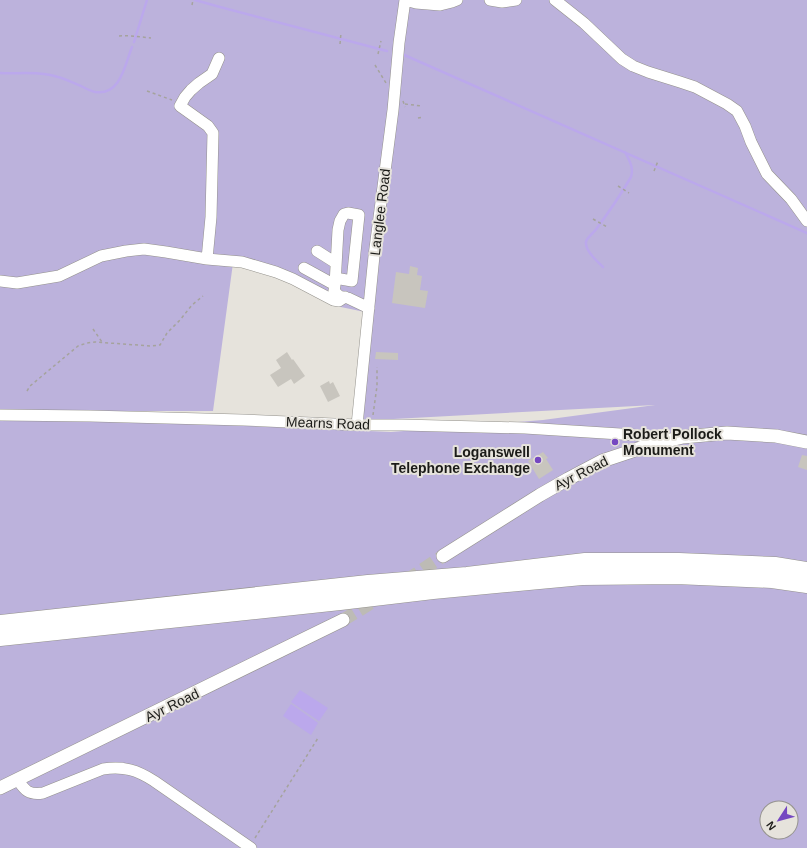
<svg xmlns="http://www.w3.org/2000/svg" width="807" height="848" viewBox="0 0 807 848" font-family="Arial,sans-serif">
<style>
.green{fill:#bcb2dc;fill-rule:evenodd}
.water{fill:#bba8ec}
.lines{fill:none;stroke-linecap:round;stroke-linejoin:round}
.stream{stroke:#bba8ec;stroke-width:2.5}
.building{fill:#c8c5be}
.major-tunnel{stroke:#bdbbb5;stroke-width:13;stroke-dasharray:13 6;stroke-linecap:butt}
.minor-casing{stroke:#94928c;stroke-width:12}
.major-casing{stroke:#94928c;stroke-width:14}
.highway-casing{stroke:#94928c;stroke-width:17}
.path{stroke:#a5a39d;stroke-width:1.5;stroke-dasharray:3 3;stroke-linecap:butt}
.minor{stroke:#fff;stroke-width:11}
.major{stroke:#fff;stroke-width:13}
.highway{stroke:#fff;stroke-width:16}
.poi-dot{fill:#7548c1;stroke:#e6e3dc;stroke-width:1.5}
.labels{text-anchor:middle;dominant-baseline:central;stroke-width:4;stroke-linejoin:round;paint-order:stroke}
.street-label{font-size:14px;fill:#1b1b18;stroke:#e6e3dc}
.poi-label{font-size:14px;font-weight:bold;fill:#1b1b18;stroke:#e6e3dc;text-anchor:start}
</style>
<rect width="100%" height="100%" fill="#e6e3dc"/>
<path class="green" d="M0 0H807V848H0V419L230 425 391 432 543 420 655 405 356 421 365 312 336 306 287 279 233 263 213 411H0ZM767 808H791V832H767Z"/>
<path class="water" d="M300 690 328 708 319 721 291 702Z
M291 704 318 723 311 735 283 716Z"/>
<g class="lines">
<path class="stream" d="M195 0 220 7 387 51
M134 42 147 0
M402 54 807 233
M0 73C19 74 40 71 58 77 66 79 73 83 81 86 85 88 90 91 95 92 121 96 125 64 132 47
M603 267C597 261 585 251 586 242 586 238 595 232 597 228 609 212 621 194 631 177 634 167 629 160 625 152"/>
</g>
<path class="building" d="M410 266 418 268 417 275 422 276 420 290 428 291 425 308 392 303 396 272 409 274Z
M287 352 292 360 293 359 305 376 294 384 291 379 278 387 270 375 281 368 276 360Z
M376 352 398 353V360L375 359Z
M329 381 330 384 333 382 340 396 328 402 320 386Z
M543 452 548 458 546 459 553 470 539 479 528 461Z
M802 455 807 456V470L798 467Z"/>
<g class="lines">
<path class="major-tunnel" d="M407 580 443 556
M343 620 379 598"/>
<defs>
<path id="minor" d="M405 0 416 3 440 5 452 2 457 0
M490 0 502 2 516 0
M555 0 584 23 622 59 633 66 648 72 680 82 695 87 727 104 737 111 745 126 751 142 767 174 791 199 807 221
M317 251 336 263
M207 259 211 217 213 133 208 126 180 106 185 97 191 90 199 83 212 74 219 58
M304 268 335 285
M335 278 352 281 359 215 348 213 344 214 340 221 338 230 335 285 334 291 339 296 348 298 369 308
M0 281 17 283 59 276 101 256 126 251 144 249 166 252 207 259 242 262 276 272 293 279 333 300 339 301 345 297
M0 415 90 416 243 420 357 425H402L525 428 636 435 643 437 653 444
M357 425 374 256 393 110 399 43 405 0
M18 780C25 791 29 795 43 793L103 769C124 766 137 770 154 781L251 848"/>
<path id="major" d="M443 556 540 495 568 479 602 461 653 444 683 437 727 433 776 436 807 442
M0 788 343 620"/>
<path id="highway" d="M0 623 368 583 467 575 585 561H679L775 565 807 570
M0 638 340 602 433 591 582 577 676 576 772 580 807 585"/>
</defs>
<use href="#minor" class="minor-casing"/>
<use href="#major" class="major-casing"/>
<use href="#highway" class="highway-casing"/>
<path class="path" d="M192 5 193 0
M119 36C130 35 140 37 151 38
M340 44 341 33
M378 54 381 41
M375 65 386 83
M147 91 172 100
M403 101 405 107
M405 104 421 106
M418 118 423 117
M654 171 658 161
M618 186 629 193
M593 219 607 227
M93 329 102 342
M27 391 30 386 78 346 87 343 95 342 151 346 160 345 167 333 180 320 192 305 203 296
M373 415 377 386V367
M255 838 318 738"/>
<use href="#minor" class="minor"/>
<use href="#major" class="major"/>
<use href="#highway" class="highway"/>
</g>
<g class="poi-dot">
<circle cx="615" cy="442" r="4"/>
<circle cx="538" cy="460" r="4"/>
</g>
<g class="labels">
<g class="street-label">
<text transform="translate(380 212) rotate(-83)">Langlee Road</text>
<text transform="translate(328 423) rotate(2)">Mearns Road</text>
<text transform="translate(581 473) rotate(-27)">Ayr Road</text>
<text transform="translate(172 705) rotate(-26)">Ayr Road</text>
</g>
<g class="poi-label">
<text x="623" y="434">Robert Pollock<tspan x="623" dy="16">Monument</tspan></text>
<text x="530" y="452" text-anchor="end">Loganswell<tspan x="530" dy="16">Telephone Exchange</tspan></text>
</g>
</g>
<g transform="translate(779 820) rotate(234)"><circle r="19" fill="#e6e3dc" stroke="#95938e"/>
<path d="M0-3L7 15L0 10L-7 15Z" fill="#7548c1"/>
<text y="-6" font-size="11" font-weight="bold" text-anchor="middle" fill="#1b1b18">N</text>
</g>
</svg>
